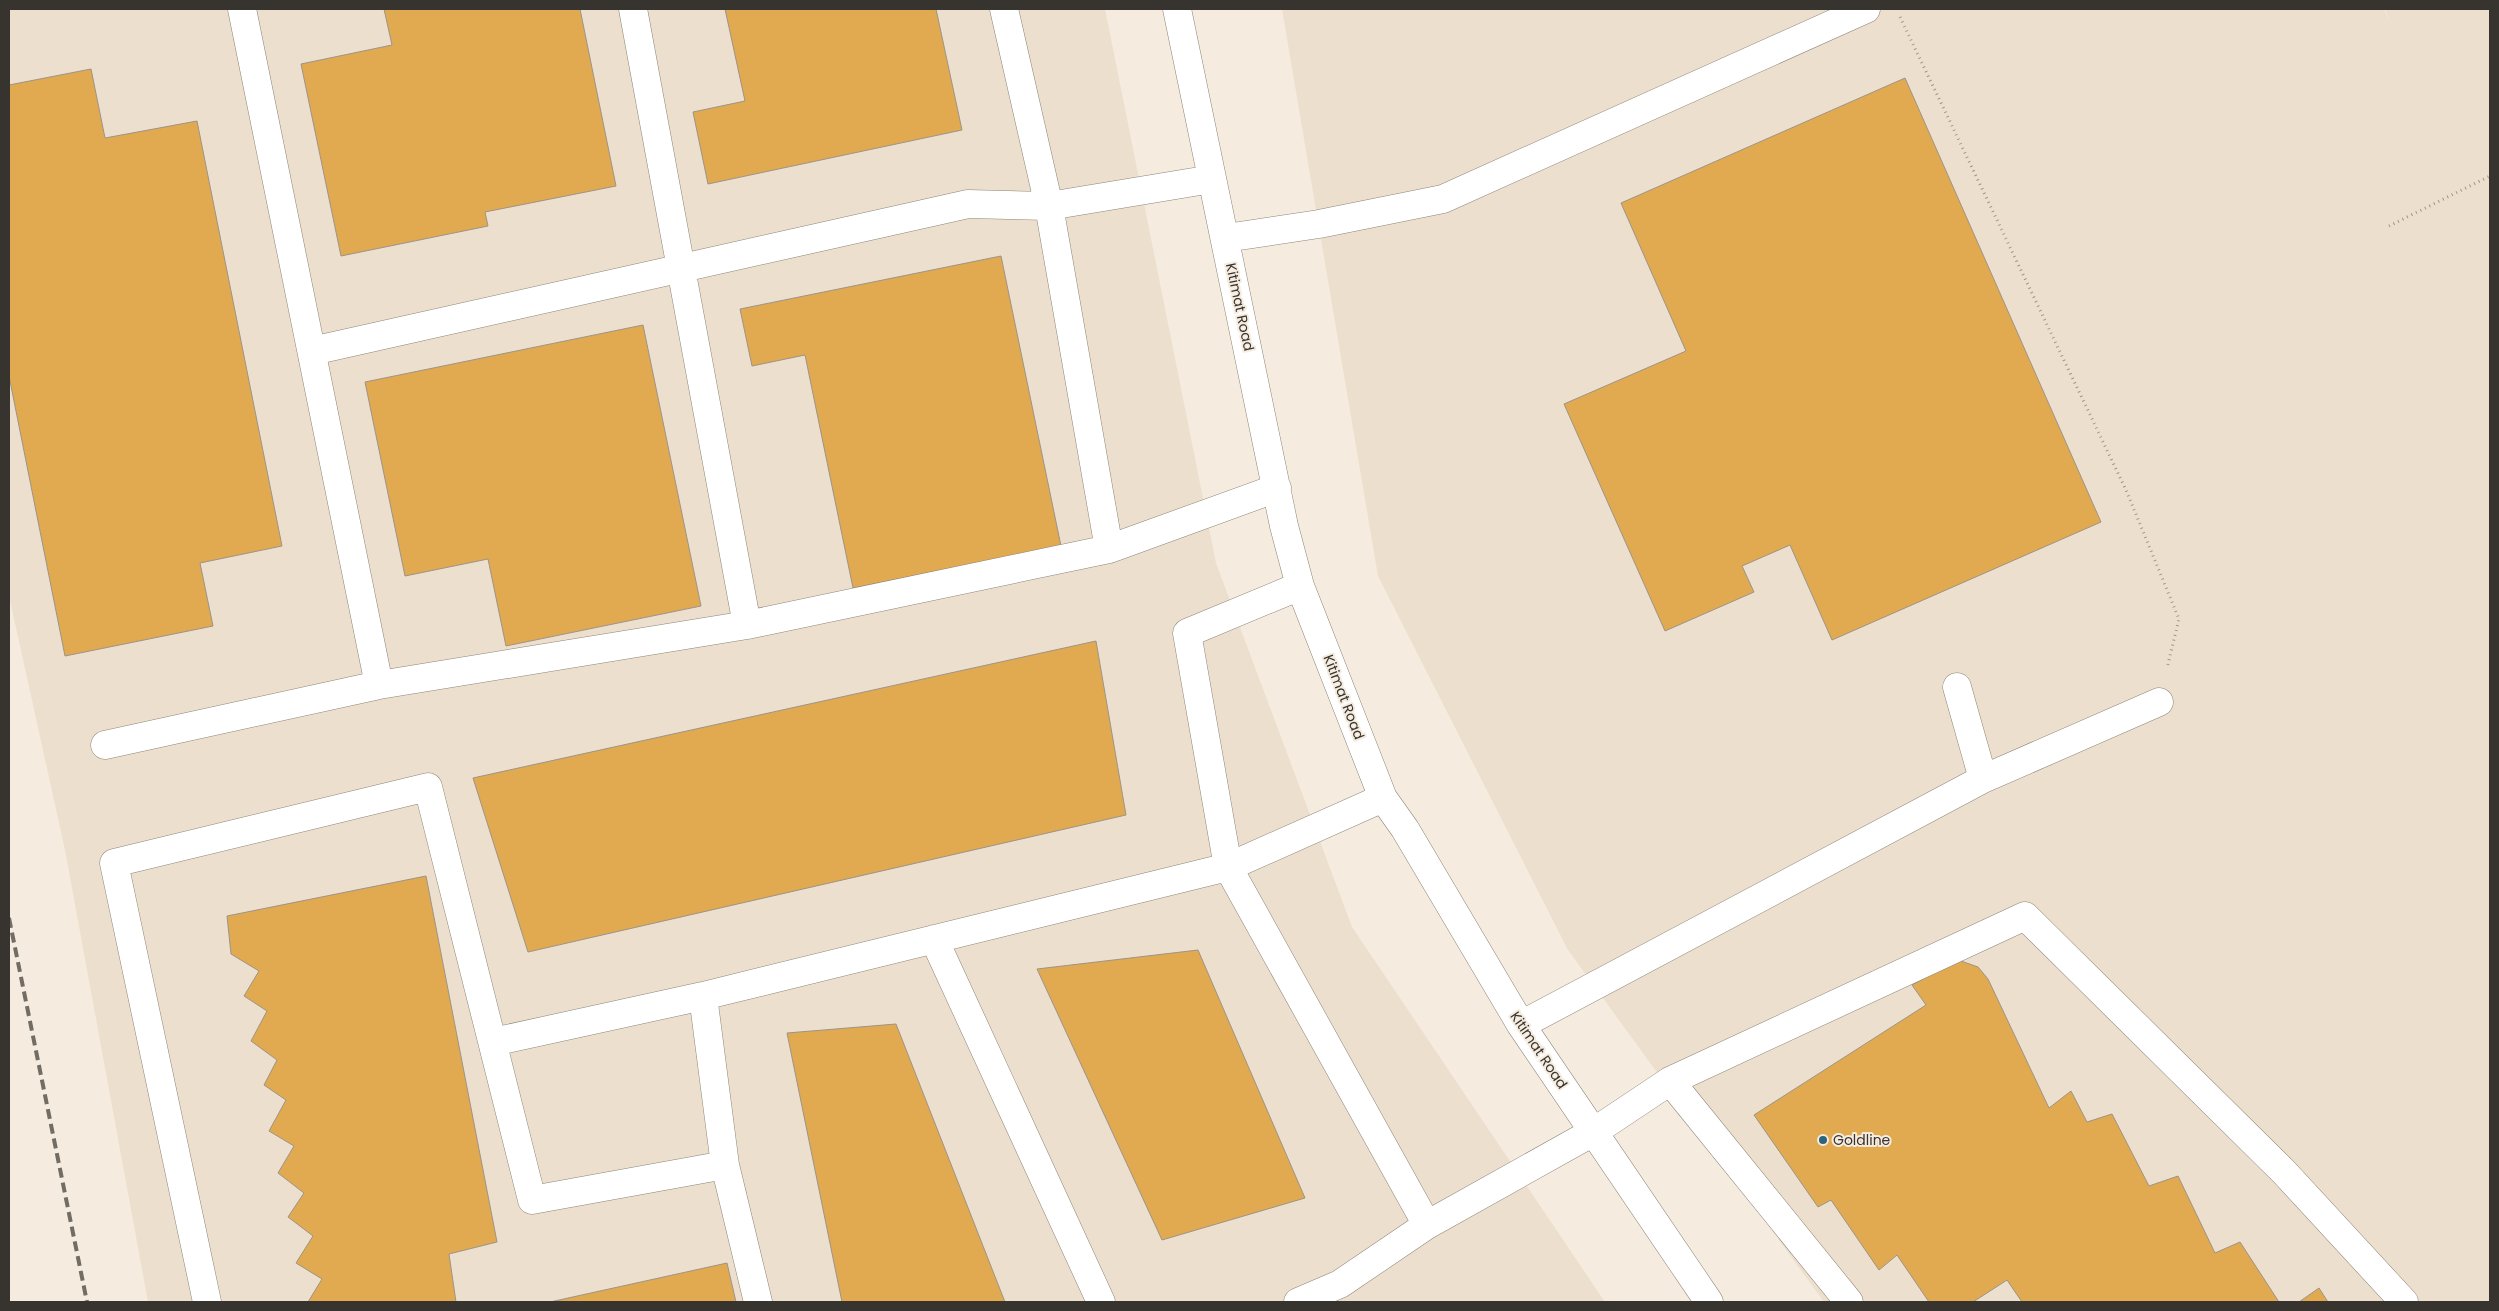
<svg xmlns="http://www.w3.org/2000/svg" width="2499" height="1311" viewBox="0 0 2499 1311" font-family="Poppins,sans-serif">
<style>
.built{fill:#ecdfcd}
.building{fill:#e1a950;stroke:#9c9488}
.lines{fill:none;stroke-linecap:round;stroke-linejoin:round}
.minor-casing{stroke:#8d8579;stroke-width:29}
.path{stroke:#9e978e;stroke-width:3;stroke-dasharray:1 4;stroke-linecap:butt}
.minor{stroke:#fff;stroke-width:28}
.rail{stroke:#716c64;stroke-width:4;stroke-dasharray:10 5;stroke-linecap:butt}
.poi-dot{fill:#29657c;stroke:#f5ecdf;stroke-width:2}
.labels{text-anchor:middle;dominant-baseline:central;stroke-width:4;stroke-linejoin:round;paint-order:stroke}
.street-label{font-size:14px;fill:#37332e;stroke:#f5ecdf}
.poi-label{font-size:14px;fill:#37332e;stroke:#f5ecdf;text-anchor:start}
</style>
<rect width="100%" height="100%" fill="#f5ecdf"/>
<path class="built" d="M9 9H1105L1216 563 1352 927 1605 1302H148L65 850 9 596Z
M1282 9H2384L2391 25 2385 9H2490V1302H1824L1568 950 1378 576Z"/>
<path class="building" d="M384 9H580L616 186 485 212 488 226 341 256 301 64 392 45Z
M725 9H936L962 130 708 184 693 112 745 101Z
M91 69 105 138 197 121 282 546 200 563 213 626 65 656 9 376V85Z
M1905 78 2101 522 1832 640 1790 545 1742 566 1754 592 1665 631 1564 404 1686 351 1621 203Z
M1001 256 1061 546 853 588 805 355 752 366 740 309Z
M643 325 701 606 506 646 488 559 405 576 365 382Z
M1096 641 1126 815 528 952 473 778Z
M426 876 497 1242 449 1254 456 1302H308L322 1279 296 1263 313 1236 288 1217 304 1193 278 1173 294 1146 269 1131 286 1100 264 1085 277 1060 251 1041 267 1011 244 996 259 971 231 954 227 916Z
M1198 950 1305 1198 1162 1240 1037 969Z
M1958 960 1978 967 1988 979 2049 1108 2071 1091 2087 1122 2112 1114 2149 1186 2178 1176 2215 1253 2240 1242 2279 1302H2022L2007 1280 1973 1302H1929L1897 1255 1879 1270 1831 1200 1818 1207 1754 1115 1926 1005 1912 985Z
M896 1024 1005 1302H842L787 1033Z
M727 1263 736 1302H550Z
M2319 1288 2328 1302H2299Z"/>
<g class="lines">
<defs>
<path id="minor" d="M242 9 379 685
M633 9 747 625
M1004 9 1049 206 1109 549 1277 488
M1177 9 1284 526 1300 586 1383 798 1405 829 1521 1025 1709 1302
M1226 238 1319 224 1443 199 1866 9
M312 351 968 204 1049 206 1212 179
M1300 586 1187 633 1228 867 1427 1225
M1957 687 1983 779
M105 745 379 685 747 625 1109 549
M934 939 1101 1302
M1521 1025 1983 779 2159 702
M493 1042 703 996
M1670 1081 1849 1302
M725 1165 703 996 1228 867 1383 798
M207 1302 114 863 428 787 532 1200 725 1165 758 1302
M1298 1302 1340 1284 1427 1225 1595 1131 1670 1081 2025 916 2284 1172 2404 1302"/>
</defs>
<use href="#minor" class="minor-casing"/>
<path class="path" d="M1900 17 2126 490 2179 619 2167 668
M2389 226 2490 176"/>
<use href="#minor" class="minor"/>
<path class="rail" d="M9 918 87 1302"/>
</g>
<circle class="poi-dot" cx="1823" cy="1140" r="5"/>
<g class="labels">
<g class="street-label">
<text transform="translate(1240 307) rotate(78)">Kitimat Road</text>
<text transform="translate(1344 697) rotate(69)">Kitimat Road</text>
<text transform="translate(1539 1050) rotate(56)">Kitimat Road</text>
</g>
<g class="poi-label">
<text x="1833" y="1140">Goldline</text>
</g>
</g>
<rect width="2499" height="1311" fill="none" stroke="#37332e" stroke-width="20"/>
</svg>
